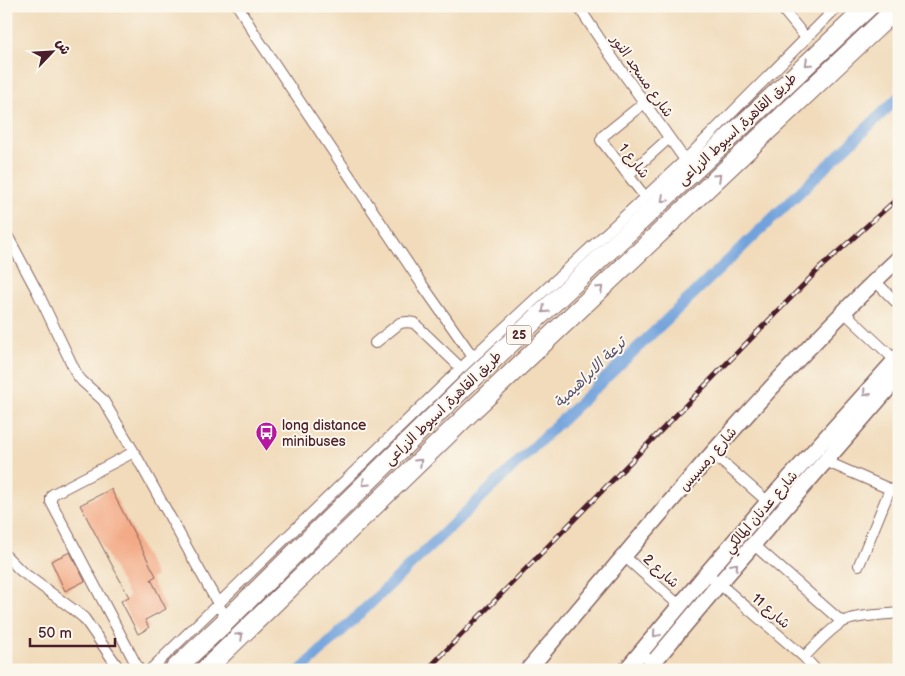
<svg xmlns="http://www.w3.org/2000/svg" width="905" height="676" viewBox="0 0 905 676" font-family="'Balsamiq Sans','Playpen Sans Arabic',sans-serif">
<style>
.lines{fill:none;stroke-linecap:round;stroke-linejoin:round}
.canal{stroke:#71a2dc;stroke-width:11}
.building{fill:#f3aa86}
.street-casing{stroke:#84615d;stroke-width:12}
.secondary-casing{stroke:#84615d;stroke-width:18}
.highway-casing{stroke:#84615d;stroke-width:21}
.street{stroke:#fff;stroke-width:10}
.secondary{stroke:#fff;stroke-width:15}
.highway{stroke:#fff;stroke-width:19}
.rail-casing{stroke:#4a1f2b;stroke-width:5}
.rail{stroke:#fbf7ec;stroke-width:3;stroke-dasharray:9;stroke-linecap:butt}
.oneway{stroke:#ae9aa0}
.labels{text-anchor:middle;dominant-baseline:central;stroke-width:4;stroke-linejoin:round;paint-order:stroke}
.shield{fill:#fbf7ec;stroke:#7f6065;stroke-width:1}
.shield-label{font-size:12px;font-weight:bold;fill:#4a1f2b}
.street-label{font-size:14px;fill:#4a1f2b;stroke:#fbf7ec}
.poi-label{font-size:14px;fill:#4a1f2b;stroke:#fbf7ec;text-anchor:start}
.water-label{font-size:15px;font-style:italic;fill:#5a5372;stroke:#fbf7ec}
</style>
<rect width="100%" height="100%" fill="#fbf7ec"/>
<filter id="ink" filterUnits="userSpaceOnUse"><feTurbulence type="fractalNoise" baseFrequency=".02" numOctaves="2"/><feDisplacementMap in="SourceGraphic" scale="10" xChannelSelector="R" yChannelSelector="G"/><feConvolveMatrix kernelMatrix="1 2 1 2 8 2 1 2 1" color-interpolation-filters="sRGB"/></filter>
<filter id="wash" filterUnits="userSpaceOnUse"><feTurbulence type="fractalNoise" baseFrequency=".0096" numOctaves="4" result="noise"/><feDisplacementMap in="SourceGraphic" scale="20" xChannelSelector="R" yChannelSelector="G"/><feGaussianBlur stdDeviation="1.12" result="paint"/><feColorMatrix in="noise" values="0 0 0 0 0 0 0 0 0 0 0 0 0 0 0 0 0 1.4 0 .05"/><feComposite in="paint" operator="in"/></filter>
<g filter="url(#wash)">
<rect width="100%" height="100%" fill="#f1dbbb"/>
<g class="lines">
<path class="canal" d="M301 670 899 97"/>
</g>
<g id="blocks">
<path class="building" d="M111 489 156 576 151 579 166 609 145 620 149 628 138 634 121 601 129 597 80 505Z
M70 552 85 581 65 591 51 561Z"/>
</g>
</g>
<g filter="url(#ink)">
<use href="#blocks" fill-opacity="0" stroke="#84615d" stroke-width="1"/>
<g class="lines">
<defs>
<path id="street" d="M238 6 256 36 421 283 473 357
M578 6 609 53 685 160
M780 6 806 38
M644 103 603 136 601 140 645 197
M628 175 669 138
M6 233 38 293 77 375 82 381 103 400 134 452 227 620
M875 281 899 305
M844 312 895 360
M375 343 400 323 407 322 414 323 461 368
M134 452 53 494 51 498V502L139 670
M712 453 768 502
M825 461 899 493
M753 544 842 622
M6 556 21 571 74 610 84 618 120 670
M624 556 680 606
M859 565 890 489
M707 573 804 657 816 670
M641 653 660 670
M804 657C815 646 828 631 841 623 853 615 884 615 899 613
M150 670 461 368 685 160 838 6"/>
<path id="secondary" d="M528 670C647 529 764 385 899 258
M626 670 707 573 768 502 899 356
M647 670 719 584 899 376"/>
<path id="highway" d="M174 670 227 620 471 380 869 6
M205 670 478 405 899 6"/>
</defs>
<use href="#street" class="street-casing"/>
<use href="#secondary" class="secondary-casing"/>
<use href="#highway" class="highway-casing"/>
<use href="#street" class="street"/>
<use href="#secondary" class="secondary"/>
<use href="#highway" class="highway"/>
<defs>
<path id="rail" d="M427 670 821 267 899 197"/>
</defs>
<use href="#rail" class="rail-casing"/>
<use href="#rail" class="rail"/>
</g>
<defs><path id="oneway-chevron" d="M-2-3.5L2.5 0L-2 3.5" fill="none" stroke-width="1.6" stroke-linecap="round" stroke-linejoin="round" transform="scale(1.25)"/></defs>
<g class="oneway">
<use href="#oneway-chevron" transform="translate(808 63) rotate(137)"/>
<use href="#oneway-chevron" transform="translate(718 177) rotate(-43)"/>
<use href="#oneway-chevron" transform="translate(664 199) rotate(137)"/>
<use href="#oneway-chevron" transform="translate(600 289) rotate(-43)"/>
<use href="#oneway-chevron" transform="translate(545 310) rotate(137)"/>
<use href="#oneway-chevron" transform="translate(866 393) rotate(132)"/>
<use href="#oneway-chevron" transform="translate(419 462) rotate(-44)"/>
<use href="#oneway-chevron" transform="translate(365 483) rotate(136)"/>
<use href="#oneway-chevron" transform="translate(735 566) rotate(-49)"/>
<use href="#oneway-chevron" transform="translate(656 634) rotate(130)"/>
<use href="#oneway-chevron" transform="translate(240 636) rotate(-44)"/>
</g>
</g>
<defs>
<symbol id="bus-pin" viewBox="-11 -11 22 30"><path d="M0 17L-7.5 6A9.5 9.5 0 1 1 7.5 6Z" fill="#b5179e" stroke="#fbf7ec"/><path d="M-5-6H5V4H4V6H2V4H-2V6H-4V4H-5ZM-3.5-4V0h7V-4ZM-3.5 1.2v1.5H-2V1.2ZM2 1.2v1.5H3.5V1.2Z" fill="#fff"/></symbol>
</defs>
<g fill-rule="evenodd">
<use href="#bus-pin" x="254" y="420" width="25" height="34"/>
</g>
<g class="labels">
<rect class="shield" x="506.5" y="325.5" width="25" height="19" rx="4"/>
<g class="shield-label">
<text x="519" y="335">25</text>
</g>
<g class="street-label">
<text transform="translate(642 76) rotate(55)">شارع مسجد النور</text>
<text transform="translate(737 129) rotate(-43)">طريق القاهرة, اسيوط الزراعى</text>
<text transform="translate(634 161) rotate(52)">شارع 1</text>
<text transform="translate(443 408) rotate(-44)">طريق القاهرة, اسيوط الزراعى</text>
<text transform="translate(708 459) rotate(-49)">شارع رمسيس</text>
<text transform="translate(761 512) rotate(-49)">شارع عدنان المالكي</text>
<text transform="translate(661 571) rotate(42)">شارع 2</text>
<text transform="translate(771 611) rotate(41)">شارع 11</text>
</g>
<g class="poi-label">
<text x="282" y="425">long distance<tspan x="282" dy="16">minibuses</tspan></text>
</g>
<g class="water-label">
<text transform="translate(590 373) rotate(-44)">ترعة الابراهيمية</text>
</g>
</g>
<rect width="905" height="676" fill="none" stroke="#fbf7ec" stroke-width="25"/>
<g transform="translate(52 52) rotate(65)" stroke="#fbf7ec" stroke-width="4" paint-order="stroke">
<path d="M0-4L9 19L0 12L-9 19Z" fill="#4a1f2b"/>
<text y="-8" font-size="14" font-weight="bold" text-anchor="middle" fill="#4a1f2b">ش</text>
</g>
<path d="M30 638v8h85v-8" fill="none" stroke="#4a1f2b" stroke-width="2.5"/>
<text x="38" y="638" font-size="15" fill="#4a1f2b" stroke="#fbf7ec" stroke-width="4" paint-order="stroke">50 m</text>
</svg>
